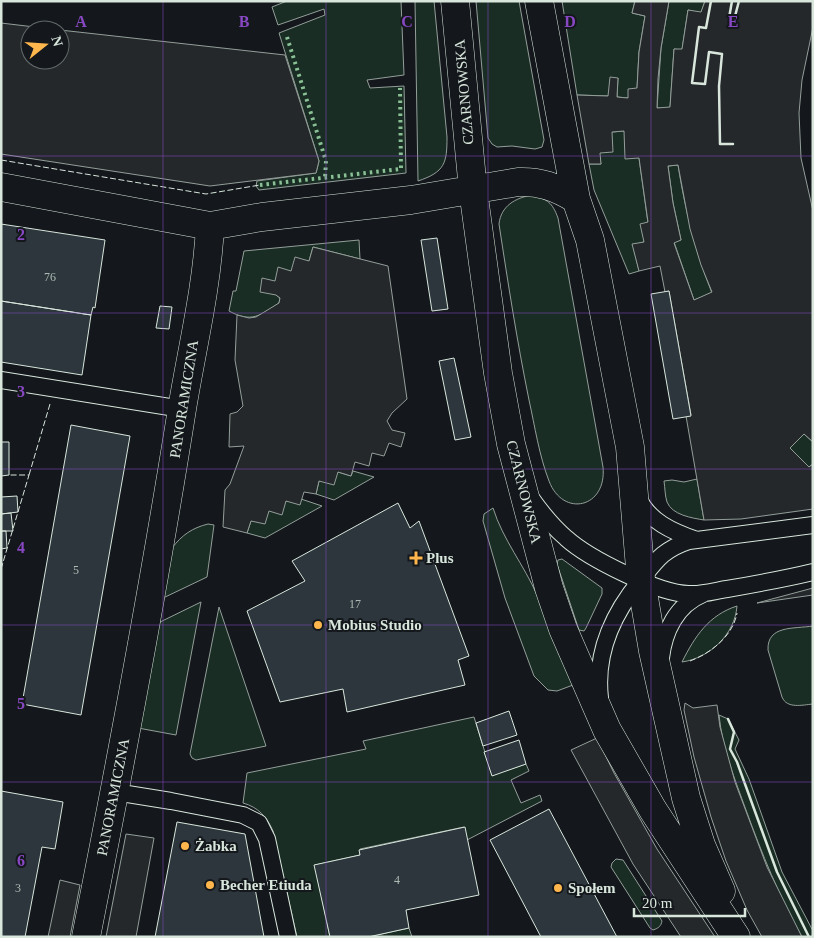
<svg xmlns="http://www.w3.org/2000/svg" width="814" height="938" viewBox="0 0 814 938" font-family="'Times New Roman',serif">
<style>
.green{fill:#1a2d24;stroke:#939e99}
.parking{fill:#24282b;stroke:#939e99;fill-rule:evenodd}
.building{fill:#2c363c;stroke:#d8e6dc}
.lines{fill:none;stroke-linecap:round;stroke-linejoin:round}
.lane-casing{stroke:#d8e6dc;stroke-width:18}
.street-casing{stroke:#d8e6dc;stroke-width:29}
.lane{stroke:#14181c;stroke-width:16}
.street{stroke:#14181c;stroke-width:28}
.hedge{stroke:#8ac095;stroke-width:4;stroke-dasharray:2.5 4;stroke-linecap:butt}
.fence{stroke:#d8e6dc;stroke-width:1;stroke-dasharray:6 2.5;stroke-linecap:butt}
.wall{stroke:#d8e6dc;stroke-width:2.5}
.grid{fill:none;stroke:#8948c3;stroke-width:1;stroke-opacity:0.55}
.poi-dot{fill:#ffb74d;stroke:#14181c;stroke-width:2}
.labels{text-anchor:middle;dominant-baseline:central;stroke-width:4;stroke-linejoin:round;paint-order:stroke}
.number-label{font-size:12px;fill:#adbab4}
.street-label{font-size:15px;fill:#d8e6dc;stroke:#14181c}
.poi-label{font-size:15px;font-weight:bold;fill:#d8e6dc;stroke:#14181c;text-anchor:start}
.grid-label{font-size:16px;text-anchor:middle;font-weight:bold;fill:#8948c3;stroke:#14181c;stroke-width:4;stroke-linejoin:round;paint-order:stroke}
</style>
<rect width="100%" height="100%" fill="#14181c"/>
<path class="green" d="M287 1H401L404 75 367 80 370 88 404 86 406 173 259 190 256 186 257 181 316 173 319 161 279 33 325 15 324 9 278 25 272 7Z
M415 1H434L447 137C447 163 445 172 418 181Z
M476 1H519L544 140 542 147 535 149 512 146 497 147 492 144 488 138Z
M562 1H635L632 13 645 16 639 52 637 89 628 98 617 97 618 78 609 96 577 95Z
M669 1H705L701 13 688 10 682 50 674 49 670 108H657L661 48Z
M624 131 639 158 648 223 644 242 633 245 639 271 629 274 594 190 589 164H601L599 153 612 132Z
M678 165C685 209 695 251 712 293L694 300 674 242 681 240 673 203 668 166Z
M532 195C548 200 552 202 558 218L603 467C607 508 563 518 549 481 539 455 535 427 529 400 517 341 508 283 499 224 501 206 515 198 532 195Z
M359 240 360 259 313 247 309 261 291 271 276 295 280 298 279 303C260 316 251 323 229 311L233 291H236L244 251Z
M804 434 813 442V464L809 467 789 448Z
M353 471 374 477 334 500 316 494 319 481 338 472 351 476Z
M697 479 704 520C692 518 672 515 667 502 665 496 665 488 664 481L672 480 684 482Z
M301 499 322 506 265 538 247 533 251 521 286 501Z
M493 508C503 540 524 565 537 595 551 624 559 656 573 685L557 691 548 690 534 676 505 598 483 521 484 514Z
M208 524 214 525 207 577 161 599 172 548C182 535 192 528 208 524Z
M562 559 602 588V594L586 628 584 631 579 630 557 564 558 560Z
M201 602 176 735 138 728 156 624Z
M737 606C735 634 710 658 682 662 695 636 709 615 737 606Z
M219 607 266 746 196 760 192 758 190 754Z
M813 626V704C802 705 787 709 782 697L768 650C767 625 794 629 813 626Z
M719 715 728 719 739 740 735 749 749 779 782 872 813 931V937H802C779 896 762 854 746 810 735 780 722 747 719 715Z
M474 717 492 775 526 764 529 771 511 780 521 803 540 795 542 801 467 840 464 827 360 849V855L315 865 330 937H297L273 831C267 817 258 807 243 803L247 773 366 749 363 741Z
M616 859 623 860 662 921C661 926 659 928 653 930L650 928 611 867 612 863Z
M409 928 412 937H368Z"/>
<path class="parking" d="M635 1H669L661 48 658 79 657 108 670 107 674 49H682L688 10 701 12 705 1H813V27L802 80 799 113 801 158 813 211V442L804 434 790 448 809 467 813 464V509L741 519 704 520 686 416 691 415 669 291 665 292 660 266 639 271 632 244 644 242 640 224 648 222 639 158 625 159 624 131 612 132 613 152 600 153 601 164H589L577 95 608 96 610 77 618 78 617 97 628 98V89L637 88 639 52 645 16 632 13ZM678 165 690 229 701 265 712 292 694 300 674 243 681 240 673 203 668 166Z
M1 23 60 30H30V60H60V30L285 55 319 161 316 173 210 186 1 154Z
M313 247 388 266 407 399 392 413 387 421 392 430 405 433 401 447 389 443 384 456 372 453 369 466 355 462 351 476 338 472 334 485 319 481 316 494 304 492 300 505 286 501 282 515 269 511 265 524 251 521 247 533 223 527 225 490 230 484 244 446 229 447 230 414 237 412 243 406 235 360 237 315 249 318 256 317 279 303 280 298 276 295 260 292 262 278 275 281 278 267 291 271 295 257 309 261Z
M813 588V595L757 603Z
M685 703 693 708 717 705 720 727 735 782 767 867 802 937H762L747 910 726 861 711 817 694 757 684 710Z
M597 738 614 773 657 849 715 937H681L633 864 571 750Z
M126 834 154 838 136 937H106Z
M60 880 80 885 70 937H48Z"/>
<path class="building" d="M1 224 105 240 95 308 93 307 91 315 1 301Z
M437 238 448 309 432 311 421 240Z
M669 291 691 416 673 419 651 294Z
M1 301 91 315 82 375 1 362Z
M160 306 172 307 169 329 156 328Z
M454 358 471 437 455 440 439 361Z
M71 425 130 436 81 715 22 704Z
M1 442H9V475L1 476Z
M17 496 18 512 1 514V497Z
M398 503 410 528 419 521 469 656 458 660 465 685 347 712 343 689 280 702 247 611 305 581 292 561Z
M11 513 13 531H1V514Z
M1 531H6L7 548 1 549Z
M509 711 517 735 483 746 476 723Z
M519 740 526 764 492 776 484 752Z
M1 791 63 802 55 849 42 847 25 937H1Z
M549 809 617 937H541L490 840Z
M177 822 245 834 264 937H155Z
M465 827 479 895 406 910 409 928 368 937H330L314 865 360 855 359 850Z"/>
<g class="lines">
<defs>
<path id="lane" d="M1 380 182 409
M638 497C648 521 673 532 697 540
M531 498C541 512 552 526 566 538 588 558 659 594 689 594 702 595 714 591 727 589 756 584 784 579 813 572
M661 658C664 632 676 605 703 594
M600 698C595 654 612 615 640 581 656 561 662 550 689 541L813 525
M115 792 171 801 243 815 259 823 267 839 288 937"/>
<path id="street" d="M455 1 473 190 498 373 511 444 549 588 563 629 607 730 653 810 736 937
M539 1 576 199 590 240 630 447 641 580 653 651 686 798 701 845 721 891
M1 187 210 226 262 217 411 200 518 182C540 181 556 187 576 199
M86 937C121 761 154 586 182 409 192 348 207 288 210 226"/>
</defs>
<use href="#lane" class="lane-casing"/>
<use href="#street" class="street-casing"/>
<use href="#lane" class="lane"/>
<use href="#street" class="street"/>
<path class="hedge" d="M287 37 326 161 325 178
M260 185 401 169 400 88"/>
<path class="fence" d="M1 160 206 194 260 185
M29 475 50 404
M1 569 29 475H9
M690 661C711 653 733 636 737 613"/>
<path class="wall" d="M711 1 706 28 699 27 692 83 705 84 709 52 722 54 719 86 720 144H733
M732 1 729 18 734 20 739 1
M728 719 734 732 730 749 737 762 777 872 809 937"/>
</g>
<path class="grid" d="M163 1V937M326 1V937M488 1V937M651 1V937M1 156H813M1 313H813M1 469H813M1 625H813M1 782H813"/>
<g class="poi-dot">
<path d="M413.5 550.5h5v5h5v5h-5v5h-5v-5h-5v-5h5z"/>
<circle cx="318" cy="625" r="5"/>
<circle cx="185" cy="846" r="5"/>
<circle cx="210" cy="885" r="5"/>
<circle cx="558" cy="888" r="5"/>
</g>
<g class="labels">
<g class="number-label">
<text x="50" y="277">76</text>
<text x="76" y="570">5</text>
<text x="355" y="604">17</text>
<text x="397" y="880">4</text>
<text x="18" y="888">3</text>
</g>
<g class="street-label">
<text transform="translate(464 92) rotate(-95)">CZARNOWSKA</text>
<text transform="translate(184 399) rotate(-81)">PANORAMICZNA</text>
<text transform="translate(524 492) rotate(76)">CZARNOWSKA</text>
<text transform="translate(113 797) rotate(-79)">PANORAMICZNA</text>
</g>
<g class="poi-label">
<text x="426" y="558">Plus</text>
<text x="328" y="625">Mobius Studio</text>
<text x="195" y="846">Żabka</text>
<text x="220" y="885">Becher Etiuda</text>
<text x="568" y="888">Społem</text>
</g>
</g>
<g class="grid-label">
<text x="81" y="27">A</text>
<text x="244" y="27">B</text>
<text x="407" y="27">C</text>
<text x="570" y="27">D</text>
<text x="733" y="27">E</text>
<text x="21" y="240">2</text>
<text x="21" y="397">3</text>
<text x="21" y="553">4</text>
<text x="21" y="709">5</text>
<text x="21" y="866">6</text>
</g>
<rect width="814" height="938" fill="none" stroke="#d8e6dc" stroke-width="5"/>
<g transform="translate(45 45) rotate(73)"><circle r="24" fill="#14181c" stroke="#626a69"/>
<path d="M0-4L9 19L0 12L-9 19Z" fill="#ffb74d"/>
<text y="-8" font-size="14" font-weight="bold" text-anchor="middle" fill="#d8e6dc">N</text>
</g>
<path d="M634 908v8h111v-8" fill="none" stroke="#d8e6dc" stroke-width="2.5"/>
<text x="642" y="908" font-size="15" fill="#d8e6dc" stroke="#14181c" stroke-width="4" paint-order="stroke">20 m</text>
</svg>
